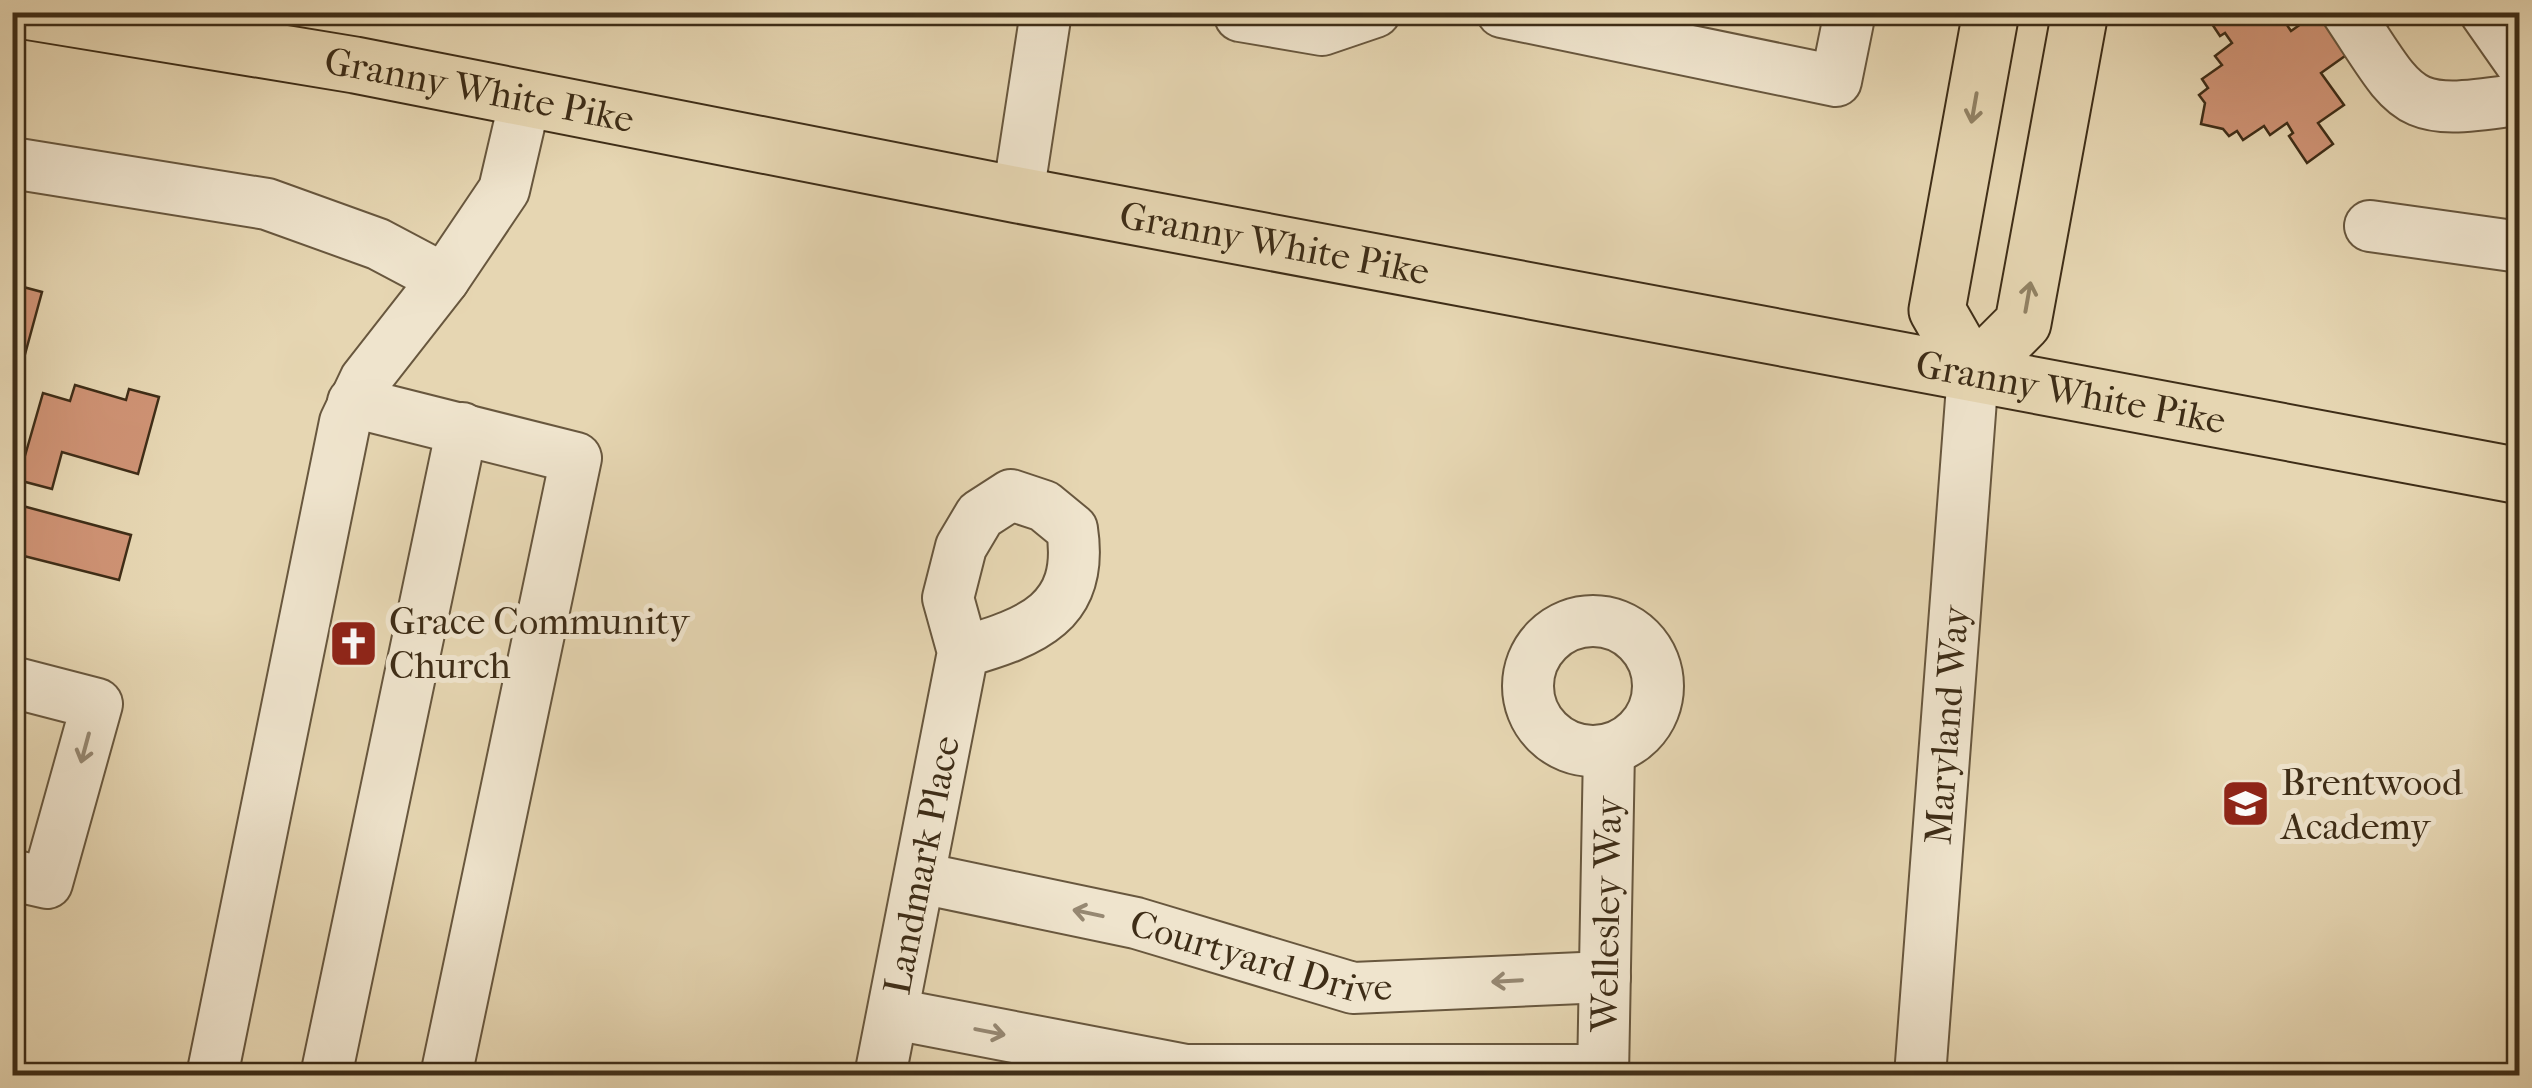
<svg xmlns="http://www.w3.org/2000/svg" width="2532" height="1088" viewBox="0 0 2532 1088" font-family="'IM FELL French Canon',serif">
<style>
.building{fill:#cf9375;stroke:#3e2d17;stroke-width:2.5}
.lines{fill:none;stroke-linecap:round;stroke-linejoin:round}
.minor-casing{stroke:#68573e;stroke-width:54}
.major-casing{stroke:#3e2d17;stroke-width:59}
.minor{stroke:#efe4cd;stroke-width:50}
.major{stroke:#e6d6b2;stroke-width:55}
.oneway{stroke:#928264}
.oneway2{stroke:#968872}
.labels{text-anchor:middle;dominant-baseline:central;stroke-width:10;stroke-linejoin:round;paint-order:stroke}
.street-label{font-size:38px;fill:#3e2d17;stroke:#efe4cd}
.poi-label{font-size:38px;fill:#3e2d17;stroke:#efe4cd;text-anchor:start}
</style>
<rect width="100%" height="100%" fill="#e6d6b2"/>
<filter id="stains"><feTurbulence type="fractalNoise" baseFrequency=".002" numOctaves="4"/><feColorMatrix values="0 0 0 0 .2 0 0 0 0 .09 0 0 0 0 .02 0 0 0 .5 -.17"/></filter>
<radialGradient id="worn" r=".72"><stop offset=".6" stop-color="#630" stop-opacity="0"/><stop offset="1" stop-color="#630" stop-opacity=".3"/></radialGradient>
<path class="building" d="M2204 12H2240L2243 17 2249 12H2278L2291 31 2318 12H2407L2321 73 2344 105 2318 123 2333 144 2307 163 2289 136 2293 133 2287 123 2270 135 2264 126 2243 140 2237 131 2229 136 2223 129 2201 124 2205 103 2199 95 2208 88 2202 79 2222 65 2215 56 2232 43 2225 33 2220 36Z
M12 284 42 292 12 402Z
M75 385 126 400 129 389 159 397 138 474 62 452 52 489 18 480 43 393 70 401Z
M19 505 131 535 119 580 12 553V528Z"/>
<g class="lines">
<defs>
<g id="minor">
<path d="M1241 12 1240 16 1322 30 1375 12"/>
<path d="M1502 12 1836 81 1850 12"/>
<path d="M2347 12C2409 105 2403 118 2520 99"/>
<path d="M2485 12 2520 62"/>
<path d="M247 47 254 12"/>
<path d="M12 163 267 204 378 244 444 279 504 190 525 100"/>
<path d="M1018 195 1046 12"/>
<path d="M2370 226 2520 247"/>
<path d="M353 402 576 458 446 1076"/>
<circle cx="1593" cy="686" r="65"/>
<path d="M12 682 97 704 47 883 12 875"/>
<path id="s1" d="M921 878 1136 923 1353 988 1605 977"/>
<path d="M894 1014 1186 1070H1603"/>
<path d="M212 1076 345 422 365 380 444 279"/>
<path d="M326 1076 462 428"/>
<path id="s2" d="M880 1076 963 652 948 598 961 547 980 515 1011 495 1044 506 1072 529C1085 613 1031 632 963 652"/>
<path id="s3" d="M1603 1076 1609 750"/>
<path id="s4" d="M1920 1076 1973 373"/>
</g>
<g id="major">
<path id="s5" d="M31 12 355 65 1018 195 2520 476"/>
<path d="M1973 373 2023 323 2080 12"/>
<path d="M1973 373 1937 310 1991 12"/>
</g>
</defs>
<use href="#minor" class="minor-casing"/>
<use href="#major" class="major-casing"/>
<use href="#minor" class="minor"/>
<use href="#major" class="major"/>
</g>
<defs><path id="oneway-shaft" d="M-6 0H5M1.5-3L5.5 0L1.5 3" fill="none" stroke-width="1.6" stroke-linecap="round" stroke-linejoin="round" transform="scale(2.5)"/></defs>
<g class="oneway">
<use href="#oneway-shaft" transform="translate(1974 108) rotate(100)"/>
<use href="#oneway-shaft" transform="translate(2028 297) rotate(-80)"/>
</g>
<g class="oneway2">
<use href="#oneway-shaft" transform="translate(85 748) rotate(105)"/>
<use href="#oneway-shaft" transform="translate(1088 913) rotate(-168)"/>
<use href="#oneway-shaft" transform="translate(1507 981) rotate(177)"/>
<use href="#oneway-shaft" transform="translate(990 1032) rotate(11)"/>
</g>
<defs>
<symbol id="church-square" viewBox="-11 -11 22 22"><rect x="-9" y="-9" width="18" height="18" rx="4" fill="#8f2418" stroke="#efe4cd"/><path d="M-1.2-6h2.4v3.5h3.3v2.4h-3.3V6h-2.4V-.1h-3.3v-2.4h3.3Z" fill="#fff"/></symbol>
<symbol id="school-square" viewBox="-11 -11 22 22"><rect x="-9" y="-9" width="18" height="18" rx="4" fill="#8f2418" stroke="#efe4cd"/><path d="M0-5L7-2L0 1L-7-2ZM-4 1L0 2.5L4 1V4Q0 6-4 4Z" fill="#fff"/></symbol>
</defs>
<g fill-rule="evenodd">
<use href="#church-square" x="326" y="616" width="55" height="55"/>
<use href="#school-square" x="2218" y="776" width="55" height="55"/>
</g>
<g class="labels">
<g class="street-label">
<text stroke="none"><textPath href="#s5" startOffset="455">Granny White Pike</textPath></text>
<text stroke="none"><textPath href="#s5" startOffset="1265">Granny White Pike</textPath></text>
<text stroke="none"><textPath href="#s5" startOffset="2075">Granny White Pike</textPath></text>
<text stroke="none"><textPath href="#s4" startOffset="352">Maryland Way</textPath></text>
<text stroke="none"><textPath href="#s2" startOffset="215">Landmark Place</textPath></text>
<text stroke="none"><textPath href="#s3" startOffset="162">Wellesley Way</textPath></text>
<text stroke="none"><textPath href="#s1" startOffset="350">Courtyard Drive</textPath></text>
</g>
<g class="poi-label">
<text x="389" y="621">Grace Community<tspan x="389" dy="44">Church</tspan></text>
<text x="2281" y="782">Brentwood<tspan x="2281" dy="44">Academy</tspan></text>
</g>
</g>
<rect width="2532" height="1088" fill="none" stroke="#e6d6b2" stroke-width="50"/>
<rect x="15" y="15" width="2502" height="1058" fill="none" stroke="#3e2d17" stroke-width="5"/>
<rect x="25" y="25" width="2482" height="1038" fill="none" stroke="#3e2d17" stroke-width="2.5"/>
<rect width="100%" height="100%" filter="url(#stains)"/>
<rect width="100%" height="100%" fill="url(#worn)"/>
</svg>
